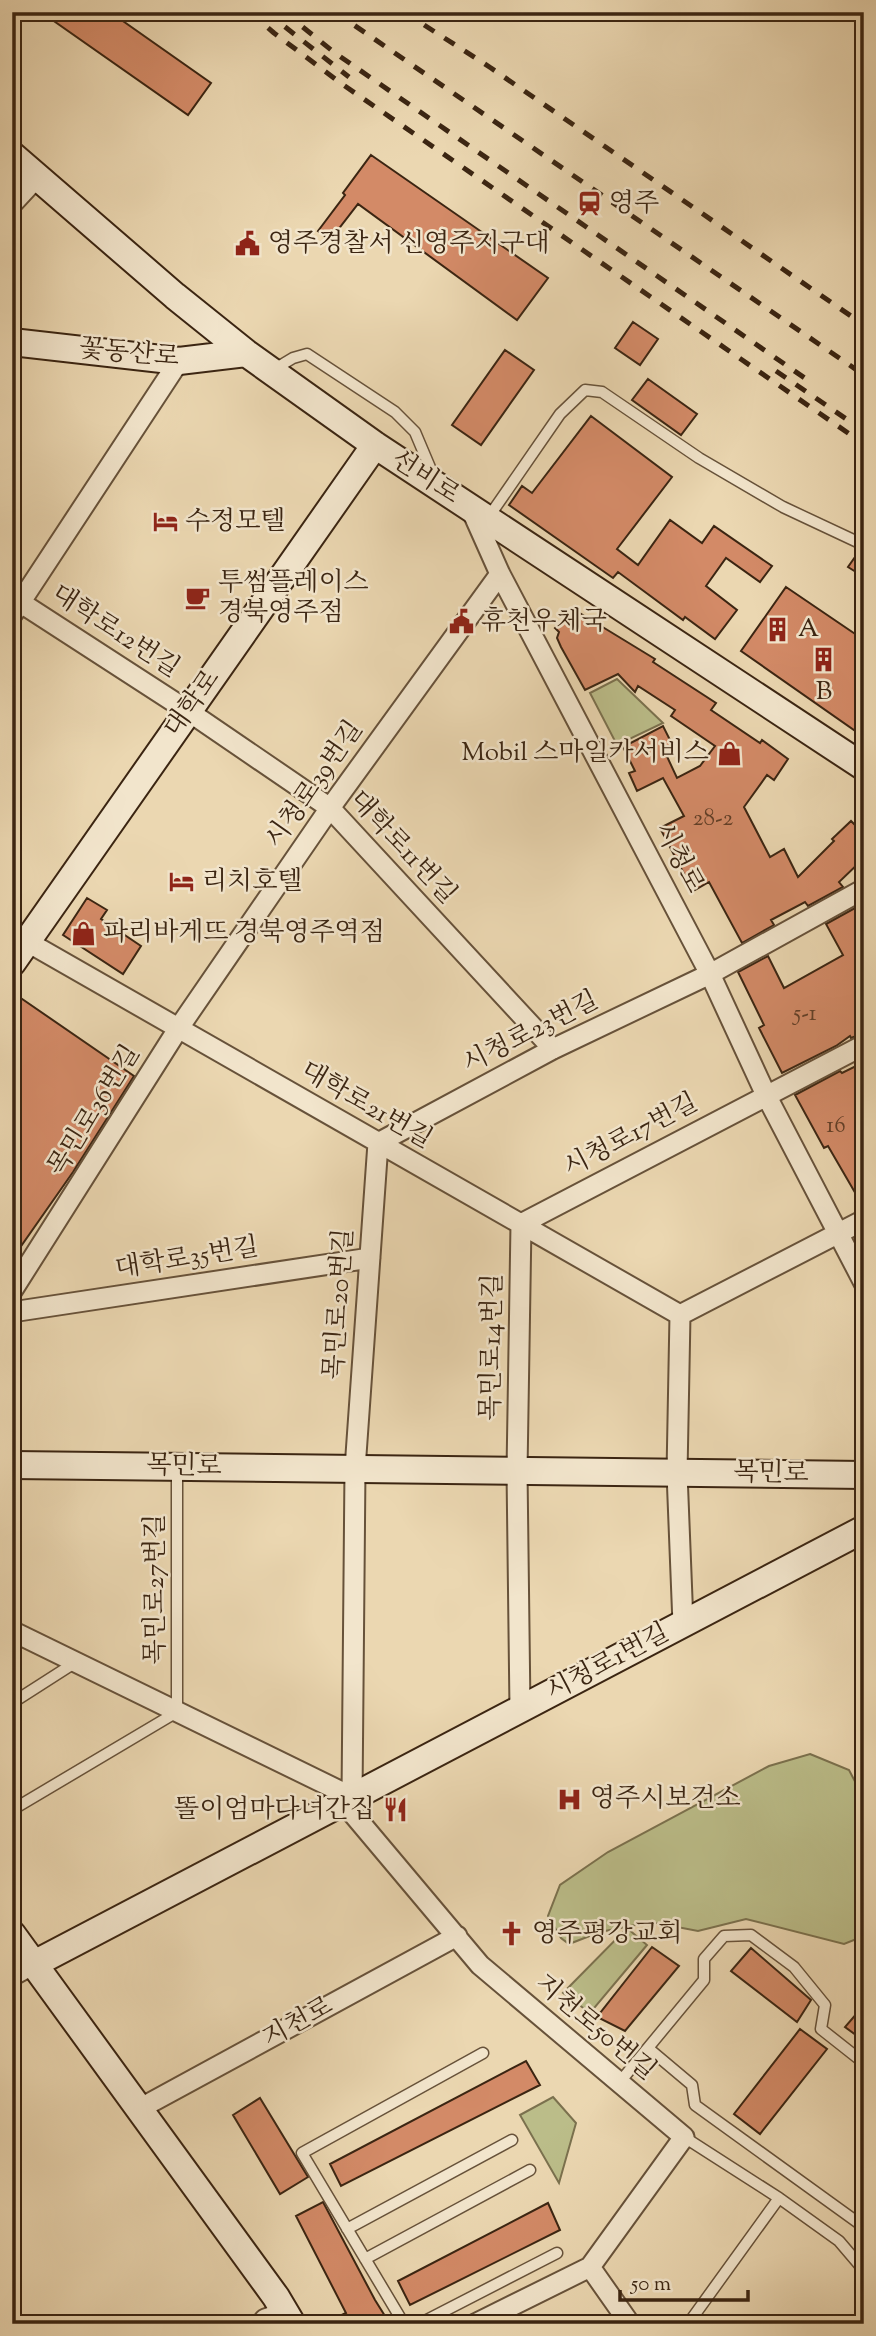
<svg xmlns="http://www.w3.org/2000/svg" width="876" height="2336" viewBox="0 0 876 2336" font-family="'Sorts Mill Goudy','Noto Serif KR',serif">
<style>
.green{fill:#bbbd89;stroke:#7b714e;stroke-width:2}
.building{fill:#d38a67;stroke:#3b2512;stroke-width:2}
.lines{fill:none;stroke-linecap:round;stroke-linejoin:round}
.lane-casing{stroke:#67523a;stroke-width:13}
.street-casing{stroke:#67523a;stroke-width:23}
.secondary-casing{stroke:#3b2512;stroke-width:30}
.lane{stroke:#f2e5cc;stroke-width:10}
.street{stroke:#f2e5cc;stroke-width:19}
.secondary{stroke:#f2e5cc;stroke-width:26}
.rail{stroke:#3b2512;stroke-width:5;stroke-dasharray:12 12;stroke-linecap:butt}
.labels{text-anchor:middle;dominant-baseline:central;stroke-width:5;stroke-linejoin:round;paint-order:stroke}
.number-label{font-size:23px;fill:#613e27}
.poi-label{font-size:26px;fill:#3b2512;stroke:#f2e5cc;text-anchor:start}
.street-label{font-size:26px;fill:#3b2512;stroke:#f2e5cc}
</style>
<rect width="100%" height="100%" fill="#ebd7b1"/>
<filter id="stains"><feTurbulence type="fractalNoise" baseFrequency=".00286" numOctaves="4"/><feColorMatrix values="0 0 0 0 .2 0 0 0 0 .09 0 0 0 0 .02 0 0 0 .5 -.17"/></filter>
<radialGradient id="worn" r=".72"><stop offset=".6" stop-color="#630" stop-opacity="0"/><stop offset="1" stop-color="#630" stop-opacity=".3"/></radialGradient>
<path class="green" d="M617 679 663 723 617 745 590 693Z
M810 1754 849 1770 860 1791H864V1936L844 1944 746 1919 698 1931 651 1922 600 1932 569 1944 561 1938 548 1916 560 1885 608 1852 769 1766Z
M627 1928 647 1945 590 2013 563 1993Z
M553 2097 576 2123 559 2183 520 2115Z"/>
<path class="building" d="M41 12H110L211 83 188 115Z
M371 155 548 278 517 320 358 204 330 240 318 231 345 195 343 193Z
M633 322 658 339 640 365 615 348Z
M505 350 534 370 481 445 452 425Z
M648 379 697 414 681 435 632 400Z
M591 416 672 477 617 549 638 565 670 520 702 543 714 526 772 566 760 582 726 558 706 586 737 610 715 639 685 617 683 620 618 572 613 578 509 505 522 486 532 493Z
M855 557 864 562V577L848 567Z
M786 587 864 640V737L741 651Z
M578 612 655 659 653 662 716 703 711 710 760 743 762 740 788 759 774 780 767 775 744 807 770 857 784 849 798 877 834 841 832 839 851 821 864 834V858L839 882 843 887 808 906 805 902 771 920 774 925 742 943 709 882 693 891 660 828 684 816 663 778 637 791 629 773 635 771 623 747 663 726 673 746 664 750 677 778 700 766 715 746 671 716 675 710 638 686 635 692 618 674 585 690 561 647 557 638 559 632 555 628 571 615 573 617Z
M87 898 107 910 101 919 141 946 123 974 63 935Z
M864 903V1033L851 1038 850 1036 836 1046 782 1073 759 1028 764 1025 738 972 768 956 784 988 843 955 826 924Z
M12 992 134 1076 73 1172 12 1259Z
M864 1062V1208L828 1146 824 1148 795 1095 840 1071 842 1073Z
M652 1947 679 1966 625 2031 597 2017Z
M751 1948 811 2000 797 2022 731 1971Z
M864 2005V2041L845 2027Z
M800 2029 827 2049 760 2134 734 2114Z
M526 2061 540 2085 341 2186 330 2164Z
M260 2098 308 2177 280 2194 233 2115Z
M323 2202 375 2300 390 2324H322L346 2313 296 2216Z
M548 2203 560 2230 410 2305 398 2281Z"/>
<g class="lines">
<defs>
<path id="lane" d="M273 370 293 358 307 354 395 412 415 432 434 477
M488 518 560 414 585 390 602 392 699 458 783 507 864 545
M12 1703 76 1662
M12 1810 177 1712V1470
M648 2048 692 2085 695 2105 864 2227
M619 2083 704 1980V1959L724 1936 751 1935 794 1967 825 2005 821 2029 859 2059 864 2057
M684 2137 779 2198 688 2324
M779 2198 839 2241 862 2268
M347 2229 512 2140
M365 2259 530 2170
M404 2324 302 2153 483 2053
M419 2324 557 2253"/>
<path id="street" d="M12 204 37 177
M471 509 500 574 710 974 766 1095 864 1283
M12 597 188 711 330 808 553 1049
M12 615 179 361
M12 933 680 1315
M12 1291 178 1029 330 808 500 574
M12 1312 370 1258
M680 1315 677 1473 683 1624
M680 1315 864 1220
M12 1631 352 1797 355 1469 378 1143 553 1049 710 974 864 889
M520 1709 517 1471 521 1224 864 1045
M343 1802 480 1965 684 2137 590 2267 630 2324
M12 1976 34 1964
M139 2109 457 1936
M261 2324 265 2319 285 2312
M475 2324 590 2267"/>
<path id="secondary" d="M12 155 175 296 246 353 375 445 864 767
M12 342 179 361 246 353
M12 963 375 445
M12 1465 864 1475
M12 1934 276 2297 292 2324
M34 1964 864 1529"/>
</defs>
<use href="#lane" class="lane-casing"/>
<use href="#street" class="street-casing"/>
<use href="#secondary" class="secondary-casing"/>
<use href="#lane" class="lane"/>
<use href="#street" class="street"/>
<use href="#secondary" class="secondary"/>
<path class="rail" d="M250 12 274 33 342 84 864 444
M266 12 349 77
M284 12 335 53 809 381
M335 12 864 375
M404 12 491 68 864 325
M776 371 864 431"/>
</g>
<defs>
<symbol id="station-bare" viewBox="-9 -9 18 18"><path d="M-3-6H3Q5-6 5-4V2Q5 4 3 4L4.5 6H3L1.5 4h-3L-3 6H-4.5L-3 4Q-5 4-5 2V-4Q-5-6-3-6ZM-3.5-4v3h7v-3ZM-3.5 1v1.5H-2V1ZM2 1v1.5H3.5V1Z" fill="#8f2418" stroke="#f2e5cc" stroke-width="2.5" paint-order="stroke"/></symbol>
<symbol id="civic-bare" viewBox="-9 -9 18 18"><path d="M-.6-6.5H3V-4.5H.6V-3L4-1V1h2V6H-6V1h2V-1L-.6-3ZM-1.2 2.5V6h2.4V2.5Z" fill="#8f2418" stroke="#f2e5cc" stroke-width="2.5" paint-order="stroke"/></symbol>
<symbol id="hotel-bare" viewBox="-9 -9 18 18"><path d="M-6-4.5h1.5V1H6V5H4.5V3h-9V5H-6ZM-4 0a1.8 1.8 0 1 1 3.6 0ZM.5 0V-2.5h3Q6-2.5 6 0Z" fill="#8f2418" stroke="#f2e5cc" stroke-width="2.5" paint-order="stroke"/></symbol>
<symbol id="cafe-bare" viewBox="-9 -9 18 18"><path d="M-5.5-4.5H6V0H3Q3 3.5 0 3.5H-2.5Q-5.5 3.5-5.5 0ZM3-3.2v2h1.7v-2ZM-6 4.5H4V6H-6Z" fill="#8f2418" stroke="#f2e5cc" stroke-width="2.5" paint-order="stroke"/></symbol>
<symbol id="building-bare" viewBox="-9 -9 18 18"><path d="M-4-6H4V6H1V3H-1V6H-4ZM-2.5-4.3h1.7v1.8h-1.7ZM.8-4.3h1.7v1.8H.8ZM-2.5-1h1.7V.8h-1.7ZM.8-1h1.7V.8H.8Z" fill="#8f2418" stroke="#f2e5cc" stroke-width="2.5" paint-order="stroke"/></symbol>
<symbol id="shop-bare" viewBox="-9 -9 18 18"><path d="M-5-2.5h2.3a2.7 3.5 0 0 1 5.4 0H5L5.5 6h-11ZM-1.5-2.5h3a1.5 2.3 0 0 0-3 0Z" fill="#8f2418" stroke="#f2e5cc" stroke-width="2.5" paint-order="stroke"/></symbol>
<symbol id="hospital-bare" viewBox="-9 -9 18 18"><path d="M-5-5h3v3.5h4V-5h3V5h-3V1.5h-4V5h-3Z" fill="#8f2418" stroke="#f2e5cc" stroke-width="2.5" paint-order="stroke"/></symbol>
<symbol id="restaurant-bare" viewBox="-9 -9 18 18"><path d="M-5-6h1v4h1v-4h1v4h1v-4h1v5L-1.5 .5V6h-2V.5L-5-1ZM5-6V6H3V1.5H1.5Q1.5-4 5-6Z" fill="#8f2418" stroke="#f2e5cc" stroke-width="2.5" paint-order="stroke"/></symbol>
<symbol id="church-bare" viewBox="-9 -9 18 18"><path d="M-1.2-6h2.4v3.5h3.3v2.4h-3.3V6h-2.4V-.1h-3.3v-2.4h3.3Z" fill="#8f2418" stroke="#f2e5cc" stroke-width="2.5" paint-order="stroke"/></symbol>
</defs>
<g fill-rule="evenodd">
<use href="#station-bare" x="572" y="186" width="35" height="35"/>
<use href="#civic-bare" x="230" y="226" width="35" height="35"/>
<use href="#hotel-bare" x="148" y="504" width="35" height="35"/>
<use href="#cafe-bare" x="180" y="580" width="35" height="35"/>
<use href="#civic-bare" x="444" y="604" width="35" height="35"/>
<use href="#building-bare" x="760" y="612" width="35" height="35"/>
<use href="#building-bare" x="806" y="642" width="35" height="35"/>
<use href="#shop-bare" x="712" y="736" width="35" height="35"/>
<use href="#hotel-bare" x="164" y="864" width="35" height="35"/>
<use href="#shop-bare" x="66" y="916" width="35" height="35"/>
<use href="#hospital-bare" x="552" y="1782" width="35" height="35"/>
<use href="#restaurant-bare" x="378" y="1792" width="35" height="35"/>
<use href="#church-bare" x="494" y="1916" width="35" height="35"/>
</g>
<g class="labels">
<g class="number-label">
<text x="713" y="819">28-2</text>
<text x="805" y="1014">5-1</text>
<text x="836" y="1126">16</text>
</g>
<g class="poi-label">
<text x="609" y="204">영주</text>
<text x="268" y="244">영주경찰서 신영주지구대</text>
<text x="185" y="522">수정모텔</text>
<text x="218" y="583">투썸플레이스<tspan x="218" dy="30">경북영주점</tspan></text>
<text x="481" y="622">휴천우체국</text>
<text x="798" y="629">A</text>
<text x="824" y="692" text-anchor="middle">B</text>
<text x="709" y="753" text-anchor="end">Mobil 스마일카서비스</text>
<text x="202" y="882">리치호텔</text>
<text x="103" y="933">파리바게뜨 경북영주역점</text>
<text x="590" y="1799">영주시보건소</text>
<text x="375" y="1810" text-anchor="end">똘이엄마다녀간집</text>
<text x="532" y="1934">영주평강교회</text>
</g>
<g class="street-label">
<text transform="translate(129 354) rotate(5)">꽃동산로</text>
<text transform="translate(425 478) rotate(33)">선비로</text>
<text transform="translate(115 632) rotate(33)">대학로12번길</text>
<text transform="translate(193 704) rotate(-55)">대학로</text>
<text transform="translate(315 785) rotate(-55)">시청로39번길</text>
<text transform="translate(402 848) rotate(47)">대학로11번길</text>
<text transform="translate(678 858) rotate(62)">시청로</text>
<text transform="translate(531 1033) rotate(-27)">시청로23번길</text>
<text transform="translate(366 1106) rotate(30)">대학로21번길</text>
<text transform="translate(95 1111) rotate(-58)">목민로36번길</text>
<text transform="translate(631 1136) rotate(-28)">시청로17번길</text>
<text transform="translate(187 1259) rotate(-9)">대학로35번길</text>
<text transform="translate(340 1304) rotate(-86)">목민로20번길</text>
<text transform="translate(493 1347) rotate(-89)">목민로14번길</text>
<text transform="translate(184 1467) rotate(1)">목민로</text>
<text transform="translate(771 1474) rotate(1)">목민로</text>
<text transform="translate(156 1589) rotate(-90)">목민로27번길</text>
<text transform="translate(608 1663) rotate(-28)">시청로1번길</text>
<text transform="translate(298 2023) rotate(-29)">지천로</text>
<text transform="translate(595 2028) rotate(40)">지천로50번길</text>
</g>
</g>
<rect width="876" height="2336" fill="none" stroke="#ebd7b1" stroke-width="42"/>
<rect x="14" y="14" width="848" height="2308" fill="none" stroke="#3b2512" stroke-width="3.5"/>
<rect x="21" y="21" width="834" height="2294" fill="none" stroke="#3b2512" stroke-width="2"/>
<path d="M620 2290v10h128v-10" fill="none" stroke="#3b2512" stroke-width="3.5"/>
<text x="631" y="2290" font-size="21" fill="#3b2512" stroke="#f2e5cc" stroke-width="5" paint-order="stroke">50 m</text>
<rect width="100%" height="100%" filter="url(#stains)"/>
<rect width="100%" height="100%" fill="url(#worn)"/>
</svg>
